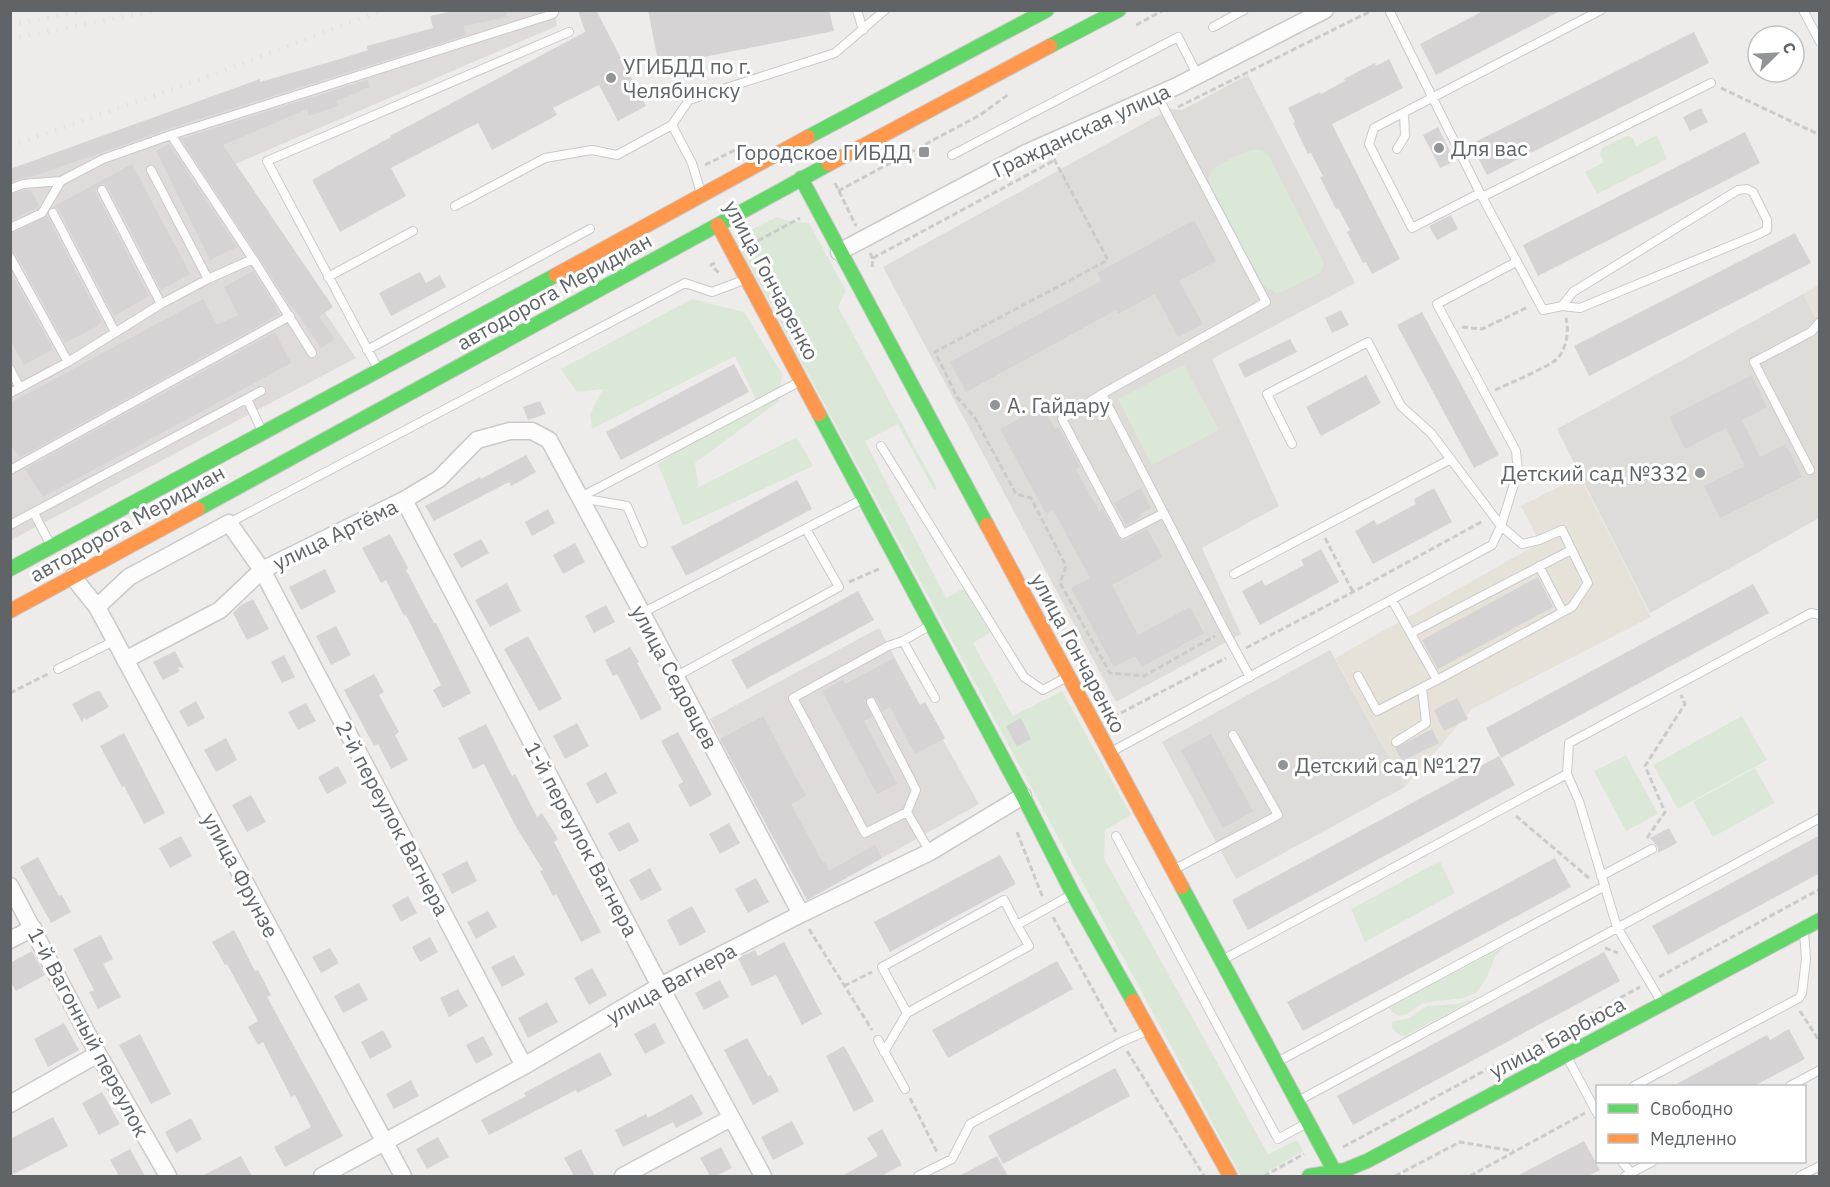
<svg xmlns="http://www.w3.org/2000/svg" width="1830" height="1187" viewBox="0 0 1830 1187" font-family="'IBM Plex Sans',sans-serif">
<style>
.commercial{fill:#e6e1d9}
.industrial{fill:#dedbda}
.education{fill:#dedcd9}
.green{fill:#dbe8d7}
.building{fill:#d5d3d3}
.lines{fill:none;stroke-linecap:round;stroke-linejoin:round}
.lane-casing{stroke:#cbcaca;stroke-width:10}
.street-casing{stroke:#cbcaca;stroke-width:19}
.fast-casing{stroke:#cacaca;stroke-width:16}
.slow-casing{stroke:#cacaca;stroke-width:16}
.path{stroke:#c9cccb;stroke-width:3;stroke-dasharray:6 3;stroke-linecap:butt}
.lane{stroke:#fcfcfc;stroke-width:8}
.street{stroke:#fcfcfc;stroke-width:16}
.fast{stroke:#63d668;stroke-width:14}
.slow{stroke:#ff974d;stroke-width:14}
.rail{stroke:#e3e3e2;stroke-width:4.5;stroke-dasharray:1.5 8;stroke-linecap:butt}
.poi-dot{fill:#929495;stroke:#fff;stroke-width:2}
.labels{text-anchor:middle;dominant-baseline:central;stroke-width:6;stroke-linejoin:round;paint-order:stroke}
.poi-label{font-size:21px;fill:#606467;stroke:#fff;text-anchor:start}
.street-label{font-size:21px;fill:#606467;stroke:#fff}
</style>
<rect width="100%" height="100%" fill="#eeecea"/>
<path class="commercial" d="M1819 285V325L1803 294Z
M1580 476 1651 617 1472 709 1405 787 1335 658 1540 543 1521 506Z"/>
<path class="industrial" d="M490 11H555L557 26 226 168 356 358 11 540V172L173 112Z
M879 628 920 705 925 702 945 738 943 740 979 804 807 900 710 719Z"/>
<path class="education" d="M1248 75 1355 283 1212 359 1279 506 1202 548 1241 634 1116 702 883 267 1170 109 1182 110Z
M1803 294 1819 325V518L1650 613 1557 429Z
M1330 650 1405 787 1236 879 1162 742Z"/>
<path class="green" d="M1657 135 1667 159 1597 194 1585 172 1604 162 1600 155 1602 148 1627 136 1633 138 1636 146Z
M1256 149 1263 151 1268 155 1324 263 1320 273 1282 292 1276 293 1264 286 1211 187C1210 183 1208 177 1211 172 1216 164 1247 151 1256 149Z
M777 217 789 221 809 223 846 291 838 307 937 488 934 490 898 424 865 441 946 598 967 587 991 632 973 643 1013 716 1062 691 1131 815 1105 830 1104 858 1268 1154 1297 1140 1303 1151 1260 1176H1241L743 253 746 232Z
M692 299 744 312 782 374 779 401 695 463 699 487 797 437 813 466 683 526 658 464 756 399 735 356 592 429 590 414 603 389 577 392 561 369Z
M1184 365 1219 430 1152 465 1118 399Z
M1742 716 1767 760 1678 809 1653 765Z
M1626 755 1658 814 1626 831 1594 771Z
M1755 768 1775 803 1713 837 1693 802Z
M1440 861 1455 893 1365 942 1351 909Z
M1505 946 1496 955 1487 977 1476 993 1463 998 1423 1003 1407 1014 1399 1016 1392 1012 1389 1008Z
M1475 999 1405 1036C1397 1034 1390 1030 1392 1022L1409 1018 1427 1006 1456 1004Z"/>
<path class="building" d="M458 10H506L507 17 463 26 466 35 180 125 31 177 21 178 10 182V169L260 79V82L368 51 367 46 433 28 430 16Z
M578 10H596L646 106 618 121 599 85 553 108 557 115 492 150 478 123 391 168 406 196 340 232 312 180 391 137 390 136 585 32Z
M648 10H829L834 31 659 66Z
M1485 10H1562L1436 75 1420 44Z
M1694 32 1709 63 1487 175 1471 144Z
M1389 59 1403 88 1332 124 1400 259 1372 274 1366 262 1363 263 1347 232 1350 230 1338 208 1336 209 1320 177 1323 176 1311 153 1308 154 1293 123 1295 122 1288 108 1320 92 1321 94 1345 81 1344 79 1375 63 1376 66Z
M367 80 370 87 336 101 338 106 309 116 307 109 223 145 333 307 319 317 335 339 321 348 293 307 292 308 181 139Z
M1701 108 1708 122 1690 131 1683 117Z
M1438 127 1455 161 1440 168 1423 135Z
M1745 132 1760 163 1538 276 1523 245Z
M169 144 237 247 210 260 156 151Z
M132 164 190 274 161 290 108 187 103 184 99 185 96 189V193L149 296 114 316 59 210 53 207Z
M24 190H31L39 206 10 221V195Z
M1451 215 1458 229 1437 240 1429 226Z
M47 216 102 322 98 324 99 325 65 343 16 254 10 251V234Z
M1194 220 1216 261 1179 281 1203 324 1178 337 1155 294 1118 314 1116 310 966 392 950 362 1101 281 1097 273Z
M1795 233 1811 263 1589 376 1574 346Z
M10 271 53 349 24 365 10 340Z
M253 271 280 314 19 458 10 442V403L203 299 217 325 238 315 224 287Z
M420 272 426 283 440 275 446 287 391 316 379 293Z
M1341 310 1349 325 1332 333 1325 318Z
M1422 312 1499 455 1474 468 1397 325Z
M275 332 291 363 43 497 25 469Z
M1290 339 1297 352 1245 378 1238 364Z
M734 364 749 392 621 460 606 432Z
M1366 375 1381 403 1321 436 1306 407Z
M1752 375 1767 407 1742 420 1760 457 1786 444 1802 477 1720 518 1704 486 1745 466 1726 428 1685 449 1669 417Z
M540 401 546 414 528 420 523 407Z
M1042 406 1055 429 1059 427 1080 467 1076 469 1099 511 1103 509 1118 537 1122 540H1125L1147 529 1163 557 1112 585 1138 635 1190 607 1204 633 1142 667 1135 656 1114 667 1071 588 1090 578 1053 510 1046 514 1000 429Z
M526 455 536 472 511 486 509 482 434 521 425 506 480 477 481 479Z
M797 480 812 509 686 576 671 547Z
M1141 488 1151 508 1140 514 1141 517 1126 525 1114 503Z
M1434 488 1452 522 1373 564 1355 531 1374 520 1377 525 1416 504 1414 499Z
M548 509 555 523 532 536 525 522Z
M390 534 408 568 406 570 434 623H436L471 693 443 708 433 690 441 685 406 615 404 616 386 580 381 583 362 548Z
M481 539 489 553 461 568 453 554Z
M575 543 585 562 563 574 553 555Z
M1321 549 1339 582 1260 625 1242 591 1262 580 1265 586 1304 565 1301 560Z
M325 569 336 592 301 610 289 587Z
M1538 577 1553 607 1438 669 1422 640Z
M507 583 521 611 490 627 475 600Z
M1753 584 1769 613 1501 758 1486 728Z
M858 591 874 620 747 689 731 660Z
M253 599 269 629 247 640 233 613 241 605Z
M606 605 615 622 594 633 585 616Z
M336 626 351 655 331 665 316 636Z
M528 636 562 699 539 711 504 649Z
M630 647 639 662 637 663 662 709 641 720 617 674 613 676 605 660Z
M175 651 184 668 178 667 180 671 163 680 153 662Z
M284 655 295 677 282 683 271 662Z
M894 658 920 705 925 702 945 738 915 754 890 707 883 711 875 697H868L865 702 872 717 864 721 897 784 877 794 822 691 843 680 845 684Z
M374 674 384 692 379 695 399 732 395 735 408 760 391 769 378 744 374 746 344 690Z
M99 690 98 692 100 691 109 707 86 720 84 717 82 722 72 704Z
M1457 698 1468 719 1444 731 1434 710Z
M196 701 205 718 188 727 179 711Z
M306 703 316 721 298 730 288 712Z
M763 716 806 796 791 804 823 863 825 862 829 871 875 845 882 858 807 900 720 739Z
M1021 718 1031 739 1017 747 1006 726Z
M577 723 589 746 565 759 553 736Z
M486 724 512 776 515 774 537 817 542 813 558 839 554 842 601 932 581 942 556 894 553 896 540 871 543 870 516 827 484 764 473 769 458 738Z
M1432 729 1439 743 1402 761 1395 748Z
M678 732 712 795 690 807 678 785 683 782 661 741Z
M124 733 165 813 144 824 124 786 122 787 100 746Z
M1211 734 1253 811 1223 828 1181 750Z
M226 738 237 760 216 772 204 750Z
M1499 756 1515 785 1248 930 1232 900Z
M338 766 347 783 327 794 318 777Z
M606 772 617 793 597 804 586 783Z
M251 795 266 822 247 832 232 805Z
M629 822 639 841 619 852 608 833Z
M729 823 740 843 720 854 709 834Z
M1669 828 1677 843 1658 853V847L1650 838Z
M1820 835V873L1668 955 1652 926Z
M181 836 192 856 170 868 159 848Z
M1000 855 1016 884 890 952 874 922Z
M38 857 59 896 62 895 71 912 51 923 20 867Z
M1555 858 1571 887 1303 1031 1287 1002Z
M467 861 477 881 452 894 442 874Z
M650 868 662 890 641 901 629 880Z
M756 878 769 902 748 913 735 889Z
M408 896 417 913 401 922 392 905Z
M692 906 706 932 680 946 667 920Z
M488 911 497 927 476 939 467 922Z
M234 930 255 971 258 970 271 995 267 997 343 1136 285 1167 274 1147 311 1127 295 1095 291 1097 263 1042 258 1045 248 1027 258 1021 227 964 225 965 212 942Z
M101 935 113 959 103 964 121 997 98 1009 89 992 94 990 73 949Z
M430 937 438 952 420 962 412 947Z
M784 942 822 1014 802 1025 776 975 752 986 738 958 755 950 758 956Z
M330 948 339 963 321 973 312 957Z
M32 951 45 975 16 991 10 981V963Z
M1604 952 1620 981 1353 1125 1337 1096Z
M514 955 525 975 502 987 491 967Z
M1057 961 1073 989 948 1058 932 1030Z
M592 968 607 995 589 1005 574 978Z
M720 980 729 997 704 1010 695 993Z
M359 983 368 1000 343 1013 334 996Z
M458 989 468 1006 449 1017 440 998Z
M547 1002 558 1022 528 1038 518 1018Z
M64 1023 79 1050 48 1067 34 1039Z
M655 1023 665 1043 645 1054 634 1034Z
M1789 1029 1805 1059 1754 1086H1673L1767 1035 1770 1040Z
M383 1030 392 1047 370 1059 361 1042Z
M140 1034 171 1094 151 1104 119 1045Z
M483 1036 493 1055 476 1064 466 1045Z
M747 1038 768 1076 771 1075 779 1091 753 1105 724 1050Z
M844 1046 874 1101 854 1112 826 1056Z
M600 1052 612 1075 577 1093 576 1090 489 1135 481 1120 526 1096 524 1093Z
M1115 1068 1130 1096 1003 1164 988 1136Z
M411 1080 419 1096 394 1109 386 1094Z
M102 1092 120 1124 99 1135 82 1103Z
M692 1094 703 1114 676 1128 673 1122 623 1147 615 1130 646 1114 648 1118Z
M53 1117 68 1146 10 1176V1139Z
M191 1118 202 1139 176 1153 165 1132Z
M792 1121 804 1144 773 1160 761 1137Z
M882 1129 902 1165 881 1176H842L878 1156 867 1138Z
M438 1137 449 1157 427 1169 416 1149Z
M1584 1141 1600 1170 1588 1176H1517Z
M721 1147 732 1168 716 1176H710L700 1158Z
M130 1149 145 1176H119L110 1160Z
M581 1149 595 1176H574L564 1158Z
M241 1156 252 1176H202Z
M997 1156 1008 1176H959L982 1164Z"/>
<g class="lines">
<defs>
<path id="lane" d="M857 10 863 30
M1389 10 1480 193 1543 310 1562 306 1580 308 1759 234 1767 230V220L1753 192 1747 189 1738 190 1573 292 1562 306
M1803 10 1820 42
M1213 27 1244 10
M1157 95 1266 302 1102 394 1225 631 1250 677
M672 125 692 163 701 193
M171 135 253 259 312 353
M1397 149 1405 136 1404 113
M952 155 1178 37 1198 76
M151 170 208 279
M10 189 23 184 61 181
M102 190 161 304
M1480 193 1412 228 1369 144 1374 128 1601 10
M1482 197 1711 83
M455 206 545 158 592 150 617 155 672 125 689 100 835 53 885 10
M53 213 115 332
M10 228 42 213 61 181 103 159 171 135 553 14 555 10
M10 257 68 362
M328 277 413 231
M367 350 590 229
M377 367 267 161 569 32
M10 369 20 388
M10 393 68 362 161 304 208 279 253 259
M1102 394 1062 419 1123 534 1164 513
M247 399 261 429
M1292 444 1267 394 1368 342 1401 406 1431 433 1501 526 1522 544 1539 540 1562 530 1588 583 1572 607 1437 680 1392 600
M881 446 1024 677 1043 690 1067 677
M10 470 290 316
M1810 470 1754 362 1811 332 1820 322
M579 498 799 382
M580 498 627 506 643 543
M34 513 50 544
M229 523 685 283 712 292 744 280
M10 525 261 391
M1539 566 1563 612
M1234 574 1451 459
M642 613 863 499
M929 626 903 641 888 646 793 698 865 833 907 812 930 852
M1411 633 1571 550
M903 641 935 698
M58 669 114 641
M1358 676 1377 711 1437 680
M675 677 839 587 806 529
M871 702 916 790 907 812
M1396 742 1426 723 1422 688
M1111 752 1492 545 1501 526 1518 471 1516 451 1437 304 1516 262
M1116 836 1278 1139 1305 1124
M1175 869 1278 815 1233 735
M1601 876 1652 849
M1017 925 1004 900 882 967 907 1013 1029 946 1017 925 1071 895
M1224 959 1567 774
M1662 1003 1617 927 1579 801 1567 774 1569 743 1811 613 1820 615
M878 1040 905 1089
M884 1052 907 1013
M1567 1057 1598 1115
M1279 1061 1605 886
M1634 1086 1799 998 1802 993 1806 959 1804 932
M1790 1086 1820 1070
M1298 1101 1820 818
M1622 1162 1634 1176
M918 1176 952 1159 970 1124 1121 1042 1147 1031
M1625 1176 1652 1162
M1800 1176 1820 1166"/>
<path id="street" d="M839 252 1026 153 1177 86 1325 10
M404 500 660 986 763 1176
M73 577 97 607 403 1176
M97 607 129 577 229 523 262 570 524 1066
M125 660 220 610 262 570 404 500 439 479 477 440 510 431H532L549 440 642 613 801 914
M10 886 98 1054 168 1176
M10 940 33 928
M10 1104 98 1054
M322 1176 524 1066 660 986 801 914 930 852 1023 796
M623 1176 731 1118"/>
<path id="fast" d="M1050 46 1119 10
M808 137 1047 10
M801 178 987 525
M819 414 1023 796 1073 894 1133 1001
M198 509 829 164
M10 569 556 275
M1182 887 1337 1176
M1309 1176 1345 1170 1367 1161 1820 920"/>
<path id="slow" d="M829 164 1050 46
M718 225 819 414
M556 275 808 137
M987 525 1182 887
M10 611 198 509
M1133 1001 1230 1176"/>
</defs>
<use href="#lane" class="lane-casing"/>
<use href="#street" class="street-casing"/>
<use href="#fast" class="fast-casing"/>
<use href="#slow" class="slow-casing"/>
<path class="path" d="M1136 25 1164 10
M1721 88 1820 135
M1178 107 1373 10
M1054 159 1108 260 935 352 957 397 975 418 1016 494 1031 498 1066 566 1060 583 1110 673 1144 676 1215 636
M705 165 745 145
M835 183 856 226
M838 191 980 115 1009 94
M750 245 800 218
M870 253 873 259 872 267
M873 258 1055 160
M715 263 711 265 720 274
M1462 327 1482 329 1528 307
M1495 390C1508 384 1551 366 1558 358 1567 347 1569 331 1566 318
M1325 538 1353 592
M849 582 879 569
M1246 648 1353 592 1483 521
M10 693 48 674
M1113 717 1226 658
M1516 816 1589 878
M1017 832 1043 898
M1647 838 1665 812 1645 766 1685 704 1681 695
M1053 917 1116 1032
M809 929 872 1030
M1605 948 1618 953
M1659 977 1820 889
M844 986 872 972
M1800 1011 1820 1042
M1127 1051 1204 1176
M910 1098 938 1154
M1343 1147 1640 987
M1264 1176 1304 1154
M1395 1176 1460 1142 1513 1151
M1470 1176 1585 1113"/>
<use href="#lane" class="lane"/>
<use href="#street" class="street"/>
<use href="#fast" class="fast"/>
<use href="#slow" class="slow"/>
<path class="rail" d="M10 11 13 10
M10 25 89 10
M10 39 158 10
M10 146 196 81 383 10"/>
</g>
<g class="poi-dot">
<circle cx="611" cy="78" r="6"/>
<circle cx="1439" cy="148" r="6"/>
<rect x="918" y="146" width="12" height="12" rx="3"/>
<circle cx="995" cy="405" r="6"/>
<circle cx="1700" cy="473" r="6"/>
<circle cx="1283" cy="765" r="6"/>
</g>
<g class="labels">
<g class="poi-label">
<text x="623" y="66">УГИБДД по г.<tspan x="623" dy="24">Челябинску</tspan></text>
<text x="1451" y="148">Для вас</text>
<text x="912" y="152" text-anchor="end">Городское ГИБДД</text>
<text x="1007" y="405">А. Гайдару</text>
<text x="1688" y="473" text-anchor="end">Детский сад №332</text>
<text x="1295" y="765">Детский сад №127</text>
</g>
<g class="street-label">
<text transform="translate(1081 130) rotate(-25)">Гражданская улица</text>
<text transform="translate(772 280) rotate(62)">улица Гончаренко</text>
<text transform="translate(554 291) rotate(-29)">автодорога Меридиан</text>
<text transform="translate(127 523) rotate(-29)">автодорога Меридиан</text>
<text transform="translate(335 534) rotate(-26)">улица Артёма</text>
<text transform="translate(1079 653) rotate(62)">улица Гончаренко</text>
<text transform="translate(675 677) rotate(62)">улица Седовцев</text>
<text transform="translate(393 818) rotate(62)">2-й переулок Вагнера</text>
<text transform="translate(582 839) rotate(62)">1-й переулок Вагнера</text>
<text transform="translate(241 875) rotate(62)">улица Фрунзе</text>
<text transform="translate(671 983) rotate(-29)">улица Вагнера</text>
<text transform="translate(89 1032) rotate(62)">1-й Вагонный переулок</text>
<text transform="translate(1557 1037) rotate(-28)">улица Барбюса</text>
</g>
</g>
<rect width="1830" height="1187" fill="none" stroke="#606467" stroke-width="24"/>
<rect x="1596" y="1085" width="210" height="78" fill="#ffffff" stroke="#bfc1c2" stroke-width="1.5"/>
<rect x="1608" y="1104" width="30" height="9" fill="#63d668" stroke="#bfc1c2" stroke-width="1.5"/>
<text x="1650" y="1115" font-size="18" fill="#606467">Свободно</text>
<rect x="1608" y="1134" width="30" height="9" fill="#ff974d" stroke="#bfc1c2" stroke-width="1.5"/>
<text x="1650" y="1145" font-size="18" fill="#606467">Медленно</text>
<g transform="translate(1776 54) rotate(66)"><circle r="28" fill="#ffffff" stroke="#bfc1c2" stroke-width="1.5"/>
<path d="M0-4.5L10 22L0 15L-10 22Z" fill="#929495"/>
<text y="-9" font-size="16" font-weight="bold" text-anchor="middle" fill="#606467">С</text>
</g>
</svg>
